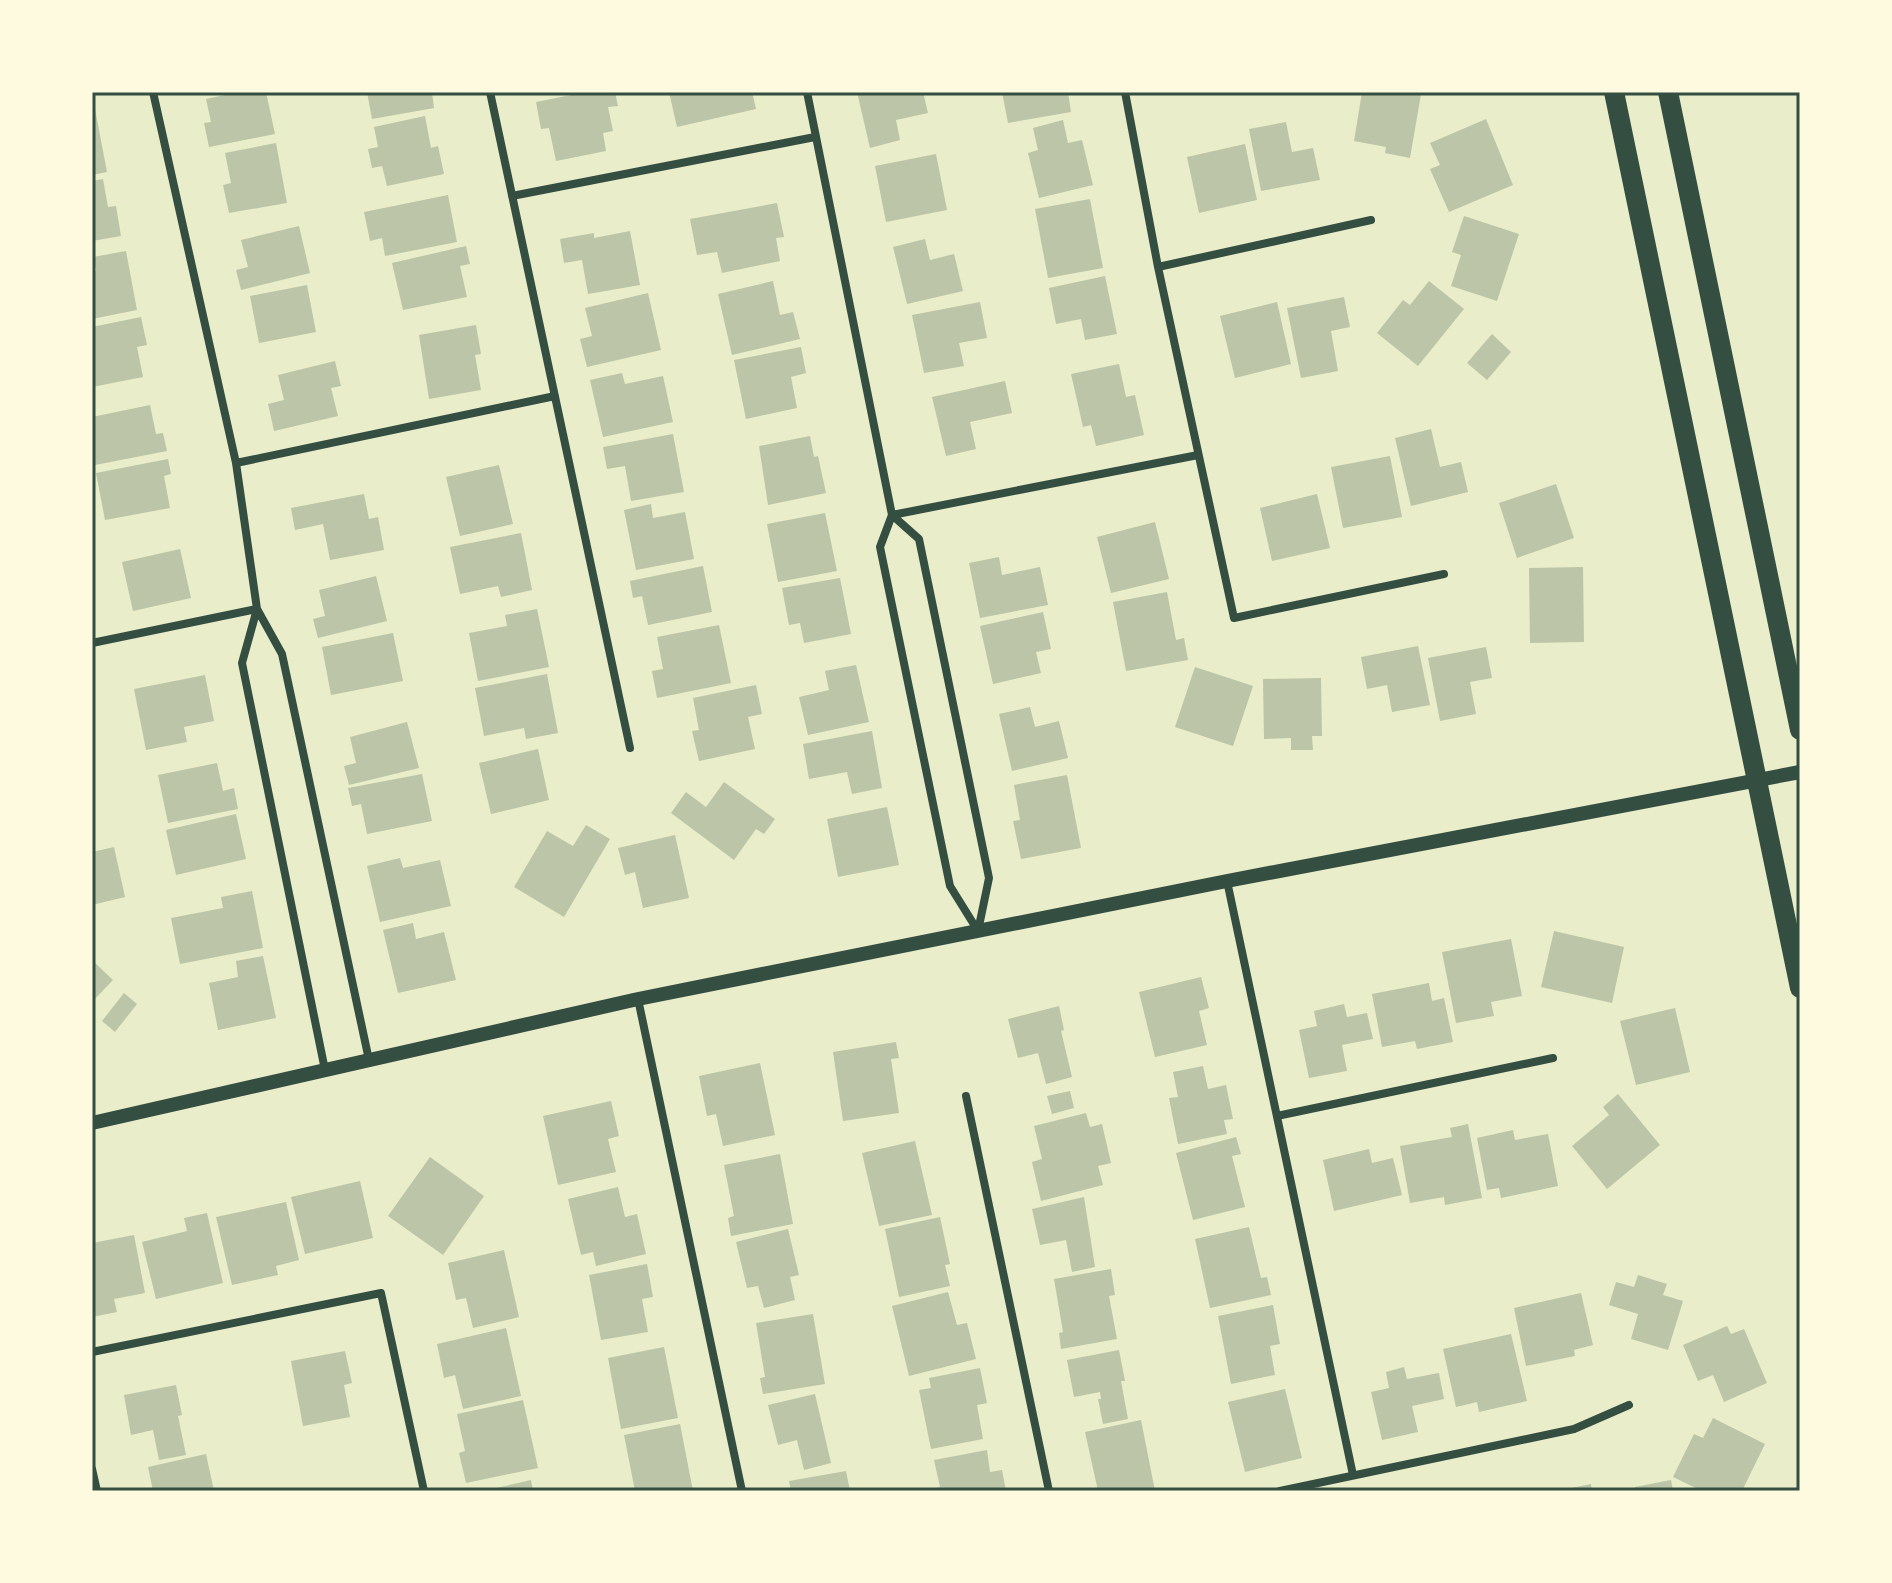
<svg xmlns="http://www.w3.org/2000/svg" width="1892" height="1583" viewBox="0 0 1892 1583" font-family="'Public Sans',sans-serif">
<style>
.building{fill:#bcc5a7}
.lines{fill:none;stroke-linecap:round;stroke-linejoin:round}
.minor{stroke:#344e41;stroke-width:8}
.tertiary{stroke:#344e41;stroke-width:14}
.primary{stroke:#344e41;stroke-width:20}
.neatline{fill:none;stroke:#344e41;stroke-width:3}
</style>
<rect width="100%" height="100%" fill="#e9edc9"/>
<path class="building" d="M239 92H266L275 134 209 147 204 123 211 122 206 99Z
M367 92H432L434 108 372 119Z
M586 92H615L618 106 608 107 613 131 603 133 606 151 556 161 549 128 541 129 536 102Z
M669 92H752L756 109 677 127Z
M857 92H923L928 113 896 120 900 140 870 148Z
M1002 92H1068L1071 112 1008 123Z
M1362 92 1421 94 1410 158 1385 153 1386 147 1354 141Z
M95 109 107 172 92 175V110Z
M425 116 431 148 438 146 444 174 387 186 382 166 372 168 368 149 378 147 374 127Z
M1486 119 1513 185 1449 212 1430 169 1440 165 1430 143Z
M1063 120 1068 143 1082 140 1093 185 1039 198 1028 153 1038 150 1033 128Z
M1286 122 1292 152 1313 148 1320 180 1261 191 1249 129Z
M276 143 287 203 229 213 223 185 231 183 225 153Z
M1245 144 1257 200 1199 213 1187 157Z
M936 154 947 210 886 222 875 166Z
M103 179 108 207 116 206 121 236 92 241V181Z
M448 195 457 242 385 256 382 238 370 241 364 212Z
M1090 199 1103 268 1048 278 1035 209Z
M777 203 784 237 776 238 780 261 722 273 717 252 697 255 690 219Z
M1464 216 1519 234 1497 301 1451 286 1461 255 1452 252Z
M299 226 310 273 241 290 236 270 248 267 241 240Z
M630 231 640 285 588 294 582 260 564 263 560 239 594 233V238Z
M925 239 930 260 954 254 963 291 907 304 893 247Z
M466 246 470 264 460 266 467 297 403 310 392 263Z
M126 251 137 310 92 319V272L96 271 93 257Z
M1105 276 1117 334 1085 340 1081 319 1056 324 1049 288Z
M773 281 780 315 793 312 800 339 732 355 718 294Z
M1429 281 1464 309 1418 366 1377 333 1403 300 1410 305Z
M307 285 316 332 259 343 250 296Z
M648 293 661 350 587 367 580 339 592 336 585 308Z
M1344 297 1350 327 1331 331 1338 371 1301 378 1287 308Z
M980 302 987 338 959 343 964 366 924 373 912 315Z
M1277 302 1291 364 1235 378 1220 316Z
M141 317 147 345 137 347 143 377 92 387V327Z
M476 325 481 354 475 355 481 390 429 399 419 335Z
M1492 334 1511 352 1487 380 1467 363Z
M801 347 806 373 791 377 797 408 746 419 734 360Z
M335 361 341 386 331 388 338 416 274 431 268 404 284 400 278 375Z
M1119 364 1126 397 1135 395 1144 435 1096 446 1091 425 1083 427 1071 374Z
M622 373 625 384 663 376 673 422 603 437 590 380Z
M1005 381 1012 413 970 422 976 449 946 456 932 397Z
M150 405 156 434 163 433 167 451 95 465 92 417Z
M1431 429 1440 467 1461 462 1468 492 1411 506 1395 438Z
M673 434 684 492 631 501 625 466 607 469 603 447Z
M810 436 814 457 818 456 826 493 768 505 759 446Z
M1390 456 1402 517 1343 528 1331 467Z
M168 459 171 474 164 476 170 508 105 520 96 473Z
M499 465 513 524 460 536 446 477Z
M1556 484 1574 538 1517 558 1499 503Z
M364 494 369 519 378 517 384 550 330 560 323 524 295 530 291 508Z
M1317 494 1330 548 1272 561 1260 508Z
M651 504 653 518 685 512 694 559 636 570 624 510Z
M825 513 837 571 778 582 767 524Z
M1155 522 1169 579 1111 593 1097 537Z
M521 533 532 590 501 597 498 586 460 594 450 547Z
M180 549 191 598 133 611 122 562Z
M999 557 1002 575 1040 567 1048 605 980 618 969 563Z
M703 566 712 612 648 625 642 596 633 598 630 581Z
M1583 567 1584 642 1530 643 1529 568Z
M376 576 387 621 318 638 313 619 325 616 319 590Z
M840 578 851 634 804 643 800 623 789 625 782 588Z
M1167 592 1176 640 1184 638 1188 660 1126 671 1113 602Z
M537 609 549 667 478 681 469 633 507 626 505 615Z
M1043 612 1051 649 1036 652 1041 673 993 684 980 626Z
M719 625 731 683 657 698 652 671 663 669 657 637Z
M393 633 403 681 331 695 322 647Z
M1418 646 1430 705 1392 712 1387 685 1367 689 1361 657Z
M1486 647 1492 678 1470 682 1476 714 1440 721 1428 658Z
M856 665 869 722 808 735 799 697 829 690 825 671Z
M1195 667 1253 686 1233 746 1175 727Z
M547 674 558 733 526 739 524 728 484 736 475 688Z
M205 675 214 721 184 727 187 742 146 750 134 689Z
M1321 678 1322 736H1312L1313 750H1291V738L1264 739 1263 679Z
M756 685 762 714 748 717 755 749 699 761 692 731 699 730 693 698Z
M1030 707 1035 727 1059 721 1068 758 1012 771 999 714Z
M407 722 419 768 349 785 344 766 356 763 350 737Z
M872 731 882 788 852 794 847 772 809 779 803 744Z
M538 749 549 800 491 814 479 763Z
M217 763 223 791 234 788 238 809 168 823 158 775Z
M422 774 432 821 367 834 361 804 352 806 348 788Z
M1067 775 1081 848 1021 859 1013 821 1020 820 1014 785Z
M724 782 775 819 764 834 756 829 734 860 671 813 686 792 706 807Z
M887 807 899 865 838 877 827 819Z
M236 814 246 859 176 875 166 830Z
M586 825 610 839 564 917 514 887 547 831 573 846Z
M675 835 689 898 643 908 635 872 625 875 618 848Z
M114 847 125 897 92 905V852Z
M400 858 403 868 440 860 451 906 380 922 367 866Z
M252 891 263 948 180 964 171 918 223 908 221 897Z
M413 923 416 939 444 932 456 980 398 993 383 930Z
M1554 931 1624 947 1612 1003 1541 987Z
M1511 939 1522 996 1491 1002 1494 1016 1456 1023 1442 952Z
M263 956 276 1018 218 1030 209 983 238 977 236 961Z
M92 960 113 980 92 1002Z
M1201 977 1209 1008 1199 1011 1207 1045 1155 1057 1139 992Z
M1429 983 1432 1001 1444 998 1453 1042 1417 1049 1415 1041 1382 1047 1372 994Z
M124 993 137 1004 115 1032 102 1021Z
M1344 1004 1347 1017 1367 1013 1373 1039 1342 1045 1347 1071 1309 1078 1299 1030 1317 1026 1314 1011Z
M1059 1006 1064 1030 1061 1031 1072 1077 1046 1084 1038 1053 1018 1058 1008 1019Z
M1675 1008 1690 1072 1636 1085 1620 1021Z
M896 1042 899 1058 891 1059 899 1113 843 1121 833 1052Z
M760 1063 775 1135 723 1146 716 1114 707 1116 699 1076Z
M1203 1066 1208 1089 1226 1085 1233 1119 1224 1120 1227 1134 1178 1144 1169 1098 1178 1097 1173 1072Z
M1070 1091 1074 1108 1052 1114 1047 1096Z
M1618 1094 1660 1145 1607 1189 1572 1146 1609 1115 1603 1107Z
M611 1101 619 1136 608 1139 616 1172 558 1185 543 1116Z
M1086 1113 1090 1127 1102 1124 1111 1163 1098 1166 1103 1185 1041 1201 1032 1162 1042 1159 1034 1126Z
M1468 1124 1482 1198 1445 1205 1444 1197 1410 1203 1400 1146 1452 1137 1450 1128Z
M1513 1130 1515 1140 1548 1134 1558 1186 1501 1198 1499 1188 1487 1190 1477 1138Z
M1236 1137 1241 1154 1232 1156 1245 1207 1193 1220 1176 1153Z
M915 1141 932 1215 879 1226 862 1153Z
M1369 1149 1372 1163 1393 1158 1402 1195 1334 1211 1323 1160Z
M780 1154 793 1224 731 1236 728 1218 734 1216 724 1165Z
M430 1157 484 1196 443 1255 388 1216Z
M360 1181 373 1238 305 1254 291 1197Z
M618 1187 625 1217 637 1214 646 1254 596 1266 593 1252 581 1255 568 1199Z
M1084 1197 1095 1267 1072 1272 1066 1240 1040 1245 1032 1209Z
M286 1202 299 1260 276 1266 278 1275 232 1285 216 1217Z
M207 1213 223 1283 156 1299 142 1242 187 1231 184 1218Z
M940 1217 950 1264 945 1265 950 1286 899 1297 885 1229Z
M1249 1227 1261 1278 1267 1277 1271 1295 1210 1308 1195 1239Z
M788 1229 799 1275 790 1277 795 1300 764 1308 758 1286 747 1288 736 1242Z
M134 1235 145 1293 114 1299 117 1312 92 1317V1243Z
M504 1250 519 1317 473 1328 466 1298 456 1300 448 1263Z
M647 1264 653 1297 642 1299 648 1332 601 1340 589 1275Z
M1111 1269 1115 1295 1109 1296 1117 1339 1061 1349 1059 1333 1063 1332 1054 1279Z
M1638 1275 1667 1284 1663 1295 1683 1301 1668 1350 1631 1339 1638 1314 1609 1305 1616 1282 1634 1287Z
M948 1292 957 1325 967 1323 976 1359 909 1376 892 1306Z
M1581 1293 1593 1345 1574 1350 1575 1356 1526 1366 1514 1308Z
M1273 1305 1280 1344 1270 1346 1275 1375 1231 1384 1218 1316Z
M813 1314 825 1384 763 1394 760 1378 765 1377 756 1323Z
M1727 1326 1731 1334 1744 1329 1767 1383 1724 1402 1713 1375 1698 1381 1683 1345Z
M506 1328 521 1396 463 1409 455 1375 444 1378 437 1344Z
M1511 1334 1527 1401 1479 1412 1477 1402 1456 1407 1443 1349Z
M664 1347 678 1418 621 1429 608 1358Z
M1119 1350 1125 1381H1121L1128 1419 1103 1424 1098 1399H1101L1100 1392 1074 1397 1067 1360Z
M345 1351 352 1383 344 1385 350 1417 303 1426 291 1361Z
M1404 1367 1407 1379 1439 1373 1444 1399 1412 1406 1418 1432 1382 1440 1371 1392 1389 1388 1386 1372Z
M980 1368 987 1403 977 1405 983 1439 931 1449 919 1390 931 1388 929 1378Z
M176 1385 182 1415 178 1416 186 1455 159 1460 153 1430 131 1435 124 1395Z
M1285 1389 1302 1458 1245 1472 1228 1402Z
M815 1394 831 1463 804 1470 797 1440 778 1445 768 1405Z
M523 1400 538 1468 466 1483 459 1453 465 1451 457 1414Z
M1713 1418 1765 1444 1742 1491H1702L1673 1477 1694 1434 1703 1438Z
M1141 1420 1155 1491H1098L1085 1432Z
M680 1424 693 1491H635L624 1435Z
M987 1450 990 1472 1002 1470 1006 1491H926L940 1487 934 1460Z
M206 1454 214 1491H153L148 1467Z
M846 1471 850 1491H791L789 1481Z
M531 1480 533 1491H488V1490Z
M1671 1480 1673 1491H1636L1635 1487Z
M1591 1484 1592 1491H1562V1490Z"/>
<g class="lines">
<path class="minor" d="M490 92 630 748
M807 92 892 515 880 547 950 886 978 931
M1125 92 1158 267 1234 618 1444 574
M512 196 815 137
M1158 267 1371 220
M236 463 555 396
M892 515 919 539 989 878 978 931
M892 515 1198 455
M92 643 257 609 236 463 153 92
M1227 881 1353 1475
M638 999 742 1491
M325 1070 242 663 257 609 282 654 369 1060
M966 1096 1049 1491
M1277 1116 1553 1058
M92 1352 381 1293 424 1491
M92 1469 97 1491
M1280 1491 1574 1429 1629 1405"/>
<path class="tertiary" d="M92 1123 638 999 1227 881 1800 772"/>
<path class="primary" d="M1614 92 1800 988
M1668 92 1800 730"/>
</g>
<rect width="1892" height="1583" fill="none" stroke="#fefae0" stroke-width="188"/>
<rect x="94" y="94" width="1704" height="1395" class="neatline"/>
</svg>
